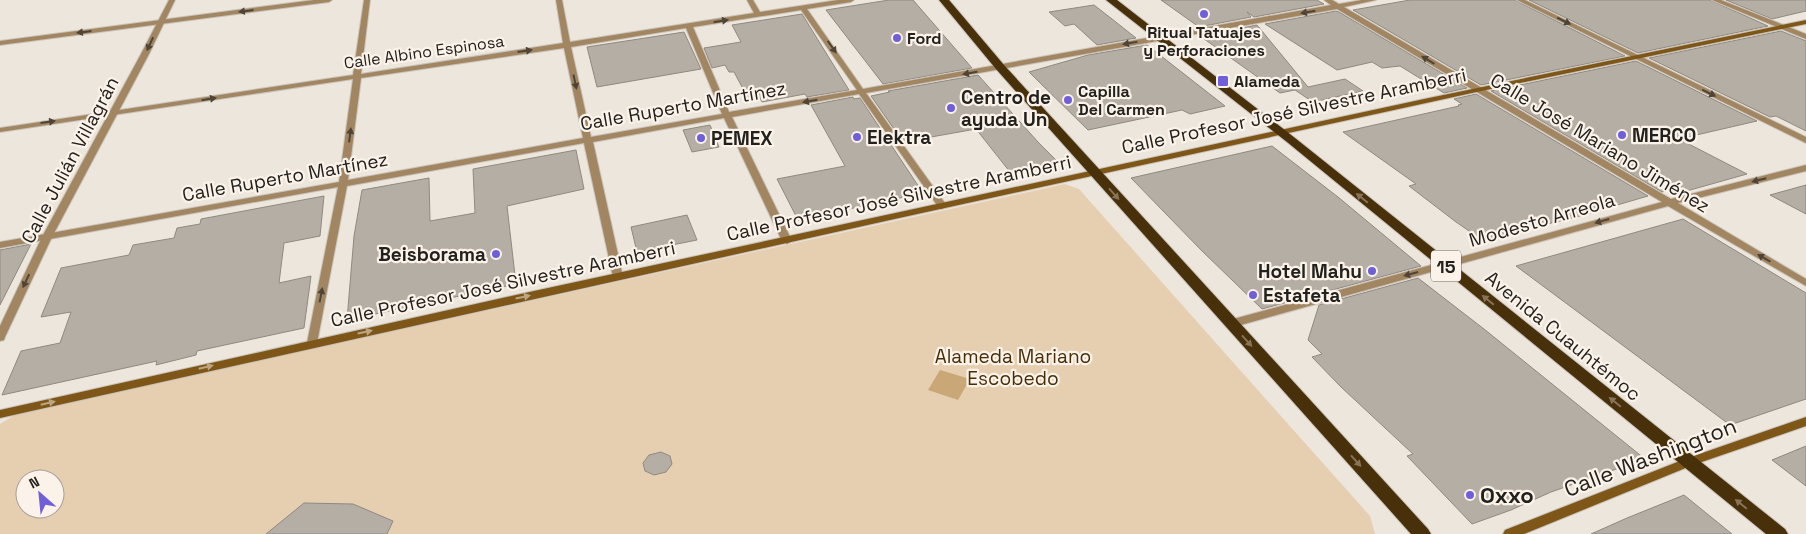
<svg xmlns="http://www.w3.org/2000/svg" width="1806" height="534" viewBox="0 0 1806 534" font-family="'Space Grotesk',sans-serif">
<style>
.green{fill:#e6cfb1;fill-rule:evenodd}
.water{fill:#caa777}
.building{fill:#b5aea5;stroke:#8f8980}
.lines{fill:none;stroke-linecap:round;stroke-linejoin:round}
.minor-casing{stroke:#c9c3ba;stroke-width:2}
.tertiary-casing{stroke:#c9c3ba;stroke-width:2}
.secondary-casing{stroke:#c9c3ba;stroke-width:2}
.trunk-casing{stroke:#c9c3ba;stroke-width:2}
.minor{fill:#a18661;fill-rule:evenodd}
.tertiary{fill:#a18661;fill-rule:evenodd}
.secondary{fill:#7e5718;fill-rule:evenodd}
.trunk{fill:#48300a;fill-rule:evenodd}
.oneway{fill:#4f4435}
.oneway2{fill:#877458}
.oneway3{fill:#bca581}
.poi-dot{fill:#6f5fd9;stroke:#fbf3ea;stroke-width:2}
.labels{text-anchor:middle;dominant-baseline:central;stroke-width:4.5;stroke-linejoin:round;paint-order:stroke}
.far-poi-label{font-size:16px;font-weight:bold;fill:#23211d;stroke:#fbf3ea;text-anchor:start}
.far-street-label{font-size:16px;fill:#23211d;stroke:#fbf3ea}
.shield{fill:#fbf3ea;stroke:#64605a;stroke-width:1}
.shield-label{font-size:18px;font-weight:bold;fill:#23211d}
.poi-label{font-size:19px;font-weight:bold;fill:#23211d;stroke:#fbf3ea;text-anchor:start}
.street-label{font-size:19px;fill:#23211d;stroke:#fbf3ea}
.park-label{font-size:19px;fill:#472e06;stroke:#fbf3ea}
.near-street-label{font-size:22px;fill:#23211d;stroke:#fbf3ea}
.near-poi-label{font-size:22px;font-weight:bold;fill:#23211d;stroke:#fbf3ea;text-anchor:start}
</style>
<rect width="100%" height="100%" fill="#ede6dd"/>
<path class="green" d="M1065 184 1079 189 1370 516 1375 534H0V424L18 413ZM25 479H55V509H25Z"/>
<path class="water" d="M940 370 970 379 958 400 928 390Z"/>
<path class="building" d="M889 0H913L972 68 883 84 826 10Z
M1161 0H1317L1324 4 1254 17 1247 12 1251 17 1199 27Z
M1410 0H1515L1625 56 1481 85 1353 10Z
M1529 0H1710L1768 26 1638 53Z
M1726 0H1806V11L1772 19Z
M1094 5 1112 19 1136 38 1097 45 1074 24 1065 26 1049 12Z
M1336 11 1339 12 1467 88 1444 93 1400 66 1382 68 1372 62 1337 70 1265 24Z
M802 14 849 90 807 97 805 94 762 102 760 98 749 100 734 72H729L725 65 712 68 704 48 741 42 732 25Z
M1257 25 1308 87 1345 79 1363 91 1313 102 1295 90 1280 93 1200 36Z
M1781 31 1806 41V131L1776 116 1770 117 1649 58Z
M684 32 701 69 597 87 587 47Z
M1147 45 1225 106 1190 114 1182 110 1088 130 1029 72 1088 55Z
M1636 61 1757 121 1679 139 1747 174 1676 194 1669 190 1662 192 1491 91Z
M978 75 1038 142 1058 162 1010 172 976 129 903 142 871 96 890 92 888 91Z
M1476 94 1648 196 1576 217 1502 235V237L1485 242 1456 222 1409 186 1416 184 1343 132 1459 106 1458 105 1462 104 1454 99Z
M853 97 854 99 860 98 923 193 798 220 777 179 845 166 811 105Z
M710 125 719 147 692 152 683 130Z
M1272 146 1338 197 1421 266 1262 309 1202 251 1131 178Z
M576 150 584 189 507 206 516 284 347 320 354 236 362 190 429 178 430 221 475 213 473 169Z
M1806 185V214L1770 195Z
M324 196 320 236 284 243 279 283 311 276 304 328 197 351 196 355 156 365 157 361 2 395 21 351 60 343 71 312 41 317 61 268 129 255 133 245 174 238 177 228 200 224 201 219Z
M687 215 697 240 637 252 631 227Z
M1683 219 1806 293V399L1730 425 1516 266Z
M31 244 0 305V250Z
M1418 278 1484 329 1645 459 1551 492 1511 510 1472 524 1407 456 1413 454 1341 387 1312 357 1322 354 1308 340 1319 305Z
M1806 446V486L1772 460Z
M661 452 670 456 672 464 666 472 654 475 645 471 643 463 649 455Z
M1684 495 1732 534H1591L1627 518Z
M304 503 353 504 393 521 387 534H266Z"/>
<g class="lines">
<defs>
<path id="minor" d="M314 0H332L329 2 0 45V41Z
M364 0H370L361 74 563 43 556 0H562L570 42 754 13 747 0H753L760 12 838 0H854L851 2 807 9 863 89 1331 5 1324 0H1332L1339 4 1362 0H1376L1344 7 1671 199 1806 165V171L1678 203 1806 279V286L1668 206 1230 328 1226 327 1225 324 1226 321 1662 202 1337 9 866 93 947 206 942 209 939 208 859 94 732 117 792 241 787 244 782 241 724 118 593 142 623 277 618 280 613 277 584 143 347 186 317 343 316 346H308L307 343 338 187 0 248V242L339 182 353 79 0 132V128L353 75ZM801 10 857 90 729 112 693 27ZM686 28 722 114 591 137 571 47ZM564 48 583 138 348 180 361 78Z
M1517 0H1525L1806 137V143Z
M1712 0H1721L1806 34V39Z"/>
<path id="tertiary" d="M169 0H175L149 54 52 237 5 337 4 340 0 341V326L42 237 141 54Z"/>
<path id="secondary" d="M1806 20V24L1472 93 890 220 0 418V410L534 291 1424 99Z
M1806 417V426L1693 465 1524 534H1503L1505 530 1685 459Z"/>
<path id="trunk" d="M939 0H949L1004 65 1428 529 1431 534H1411L996 69Z
M1106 0H1117L1295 138 1785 529 1788 534H1766L1287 142Z"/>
</defs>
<use href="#minor" class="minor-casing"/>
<use href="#tertiary" class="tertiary-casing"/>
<use href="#secondary" class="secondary-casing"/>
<use href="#trunk" class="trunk-casing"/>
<use href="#minor" class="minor"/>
<use href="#tertiary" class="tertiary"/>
<use href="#secondary" class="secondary"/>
<use href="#trunk" class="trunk"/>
</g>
<defs><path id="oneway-solid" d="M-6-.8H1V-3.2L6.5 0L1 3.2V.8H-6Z" transform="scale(1.25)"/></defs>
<g class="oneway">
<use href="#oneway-solid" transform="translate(246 11) rotate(173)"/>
<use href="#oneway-solid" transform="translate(1308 12) rotate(170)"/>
<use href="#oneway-solid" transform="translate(721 21) rotate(-9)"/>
<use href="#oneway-solid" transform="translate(1564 21) rotate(26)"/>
<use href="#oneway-solid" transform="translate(84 32) rotate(173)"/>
<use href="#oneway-solid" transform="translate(1130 43) rotate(170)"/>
<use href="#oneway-solid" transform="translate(150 44) rotate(115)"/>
<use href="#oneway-solid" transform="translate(832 47) rotate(55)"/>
<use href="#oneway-solid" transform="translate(525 51) rotate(-8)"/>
<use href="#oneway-solid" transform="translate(1428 60) rotate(-149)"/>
<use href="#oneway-solid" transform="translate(970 73) rotate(170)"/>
<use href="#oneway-solid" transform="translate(575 82) rotate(78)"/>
<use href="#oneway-solid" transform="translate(1709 93) rotate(26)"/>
<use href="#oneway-solid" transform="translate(209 99) rotate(-9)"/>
<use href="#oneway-solid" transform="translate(810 101) rotate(170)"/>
<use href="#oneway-solid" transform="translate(48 122) rotate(-8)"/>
<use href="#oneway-solid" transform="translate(350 135) rotate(-83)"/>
<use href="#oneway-solid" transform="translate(1759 180) rotate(166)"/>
<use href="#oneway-solid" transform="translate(1602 221) rotate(164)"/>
<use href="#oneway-solid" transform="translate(1764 258) rotate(-150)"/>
<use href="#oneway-solid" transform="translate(1411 274) rotate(165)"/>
<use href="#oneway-solid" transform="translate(26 281) rotate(115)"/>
<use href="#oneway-solid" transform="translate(321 295) rotate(-79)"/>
</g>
<g class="oneway2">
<use href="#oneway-solid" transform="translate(1114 194) rotate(48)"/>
<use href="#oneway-solid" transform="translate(1362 198) rotate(-141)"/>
<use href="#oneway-solid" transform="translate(1488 300) rotate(-141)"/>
<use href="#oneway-solid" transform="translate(1247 341) rotate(48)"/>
<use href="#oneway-solid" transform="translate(1615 402) rotate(-141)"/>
<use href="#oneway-solid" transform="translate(1356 461) rotate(48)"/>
<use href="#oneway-solid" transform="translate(1741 504) rotate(-141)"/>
</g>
<g class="oneway3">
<use href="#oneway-solid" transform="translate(523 297) rotate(-12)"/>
<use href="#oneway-solid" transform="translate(365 332) rotate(-12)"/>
<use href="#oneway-solid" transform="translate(206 367) rotate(-13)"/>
<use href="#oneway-solid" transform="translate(48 403) rotate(-13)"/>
</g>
<g class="poi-dot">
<circle cx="1204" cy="14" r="5"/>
<circle cx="897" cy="38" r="5"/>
<rect x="1217" y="75" width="12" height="12" rx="2.5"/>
<circle cx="1068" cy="100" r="5"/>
<circle cx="951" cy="108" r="5"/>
<circle cx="1622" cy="135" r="5"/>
<circle cx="857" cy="137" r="5"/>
<circle cx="701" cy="138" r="5"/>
<circle cx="496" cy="254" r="5"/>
<circle cx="1372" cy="271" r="5"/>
<circle cx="1253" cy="295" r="5"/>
<circle cx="1470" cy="495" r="5"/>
</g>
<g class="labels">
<g class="far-poi-label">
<text x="1204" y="32" text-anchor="middle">Ritual Tatuajes<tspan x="1204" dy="18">y Perforaciones</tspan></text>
<text x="907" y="38">Ford</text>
<text x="1234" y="81">Alameda</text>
<text x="1078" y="91">Capilla<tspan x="1078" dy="18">Del Carmen</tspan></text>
</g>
<g class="far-street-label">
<text transform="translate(424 52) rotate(-8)">Calle Albino Espinosa</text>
</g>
<rect class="shield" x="1431" y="250.5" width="30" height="31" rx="4"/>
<g class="shield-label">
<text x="1446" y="266">15</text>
</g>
<g class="poi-label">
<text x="961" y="97">Centro de<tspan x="961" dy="22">ayuda Un</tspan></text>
<text x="1632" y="135">MERCO</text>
<text x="867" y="137">Elektra</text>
<text x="711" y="138">PEMEX</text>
<text x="486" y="254" text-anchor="end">Beisborama</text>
<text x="1362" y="271" text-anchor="end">Hotel Mahu</text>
<text x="1263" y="295">Estafeta</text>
</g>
<g class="street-label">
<text transform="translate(683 106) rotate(-10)">Calle Ruperto Martínez</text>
<text transform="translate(1294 111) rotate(-12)">Calle Profesor José Silvestre Aramberri</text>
<text transform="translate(1600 143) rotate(31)">Calle José Mariano Jiménez</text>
<text transform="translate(70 160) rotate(-62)">Calle Julián Villagrán</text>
<text transform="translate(285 177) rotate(-10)">Calle Ruperto Martínez</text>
<text transform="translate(899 198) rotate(-12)">Calle Profesor José Silvestre Aramberri</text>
<text transform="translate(1542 220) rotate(-16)">Modesto Arreola</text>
<text transform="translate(503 284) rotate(-12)">Calle Profesor José Silvestre Aramberri</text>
<text transform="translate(1563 336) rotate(39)">Avenida Cuauhtémoc</text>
</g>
<g class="park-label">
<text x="1013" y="356">Alameda Mariano<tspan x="1013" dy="22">Escobedo</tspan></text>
</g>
<g class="near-street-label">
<text transform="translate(1650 457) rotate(-21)">Calle Washington</text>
</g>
<g class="near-poi-label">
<text x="1480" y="495">Oxxo</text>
</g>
</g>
<g transform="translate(40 494) rotate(333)"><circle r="24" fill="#fbf3ea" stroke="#a59f98"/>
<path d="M0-4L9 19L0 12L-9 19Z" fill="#6f5fd9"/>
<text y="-8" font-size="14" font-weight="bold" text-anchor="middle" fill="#23211d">N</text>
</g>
</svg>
